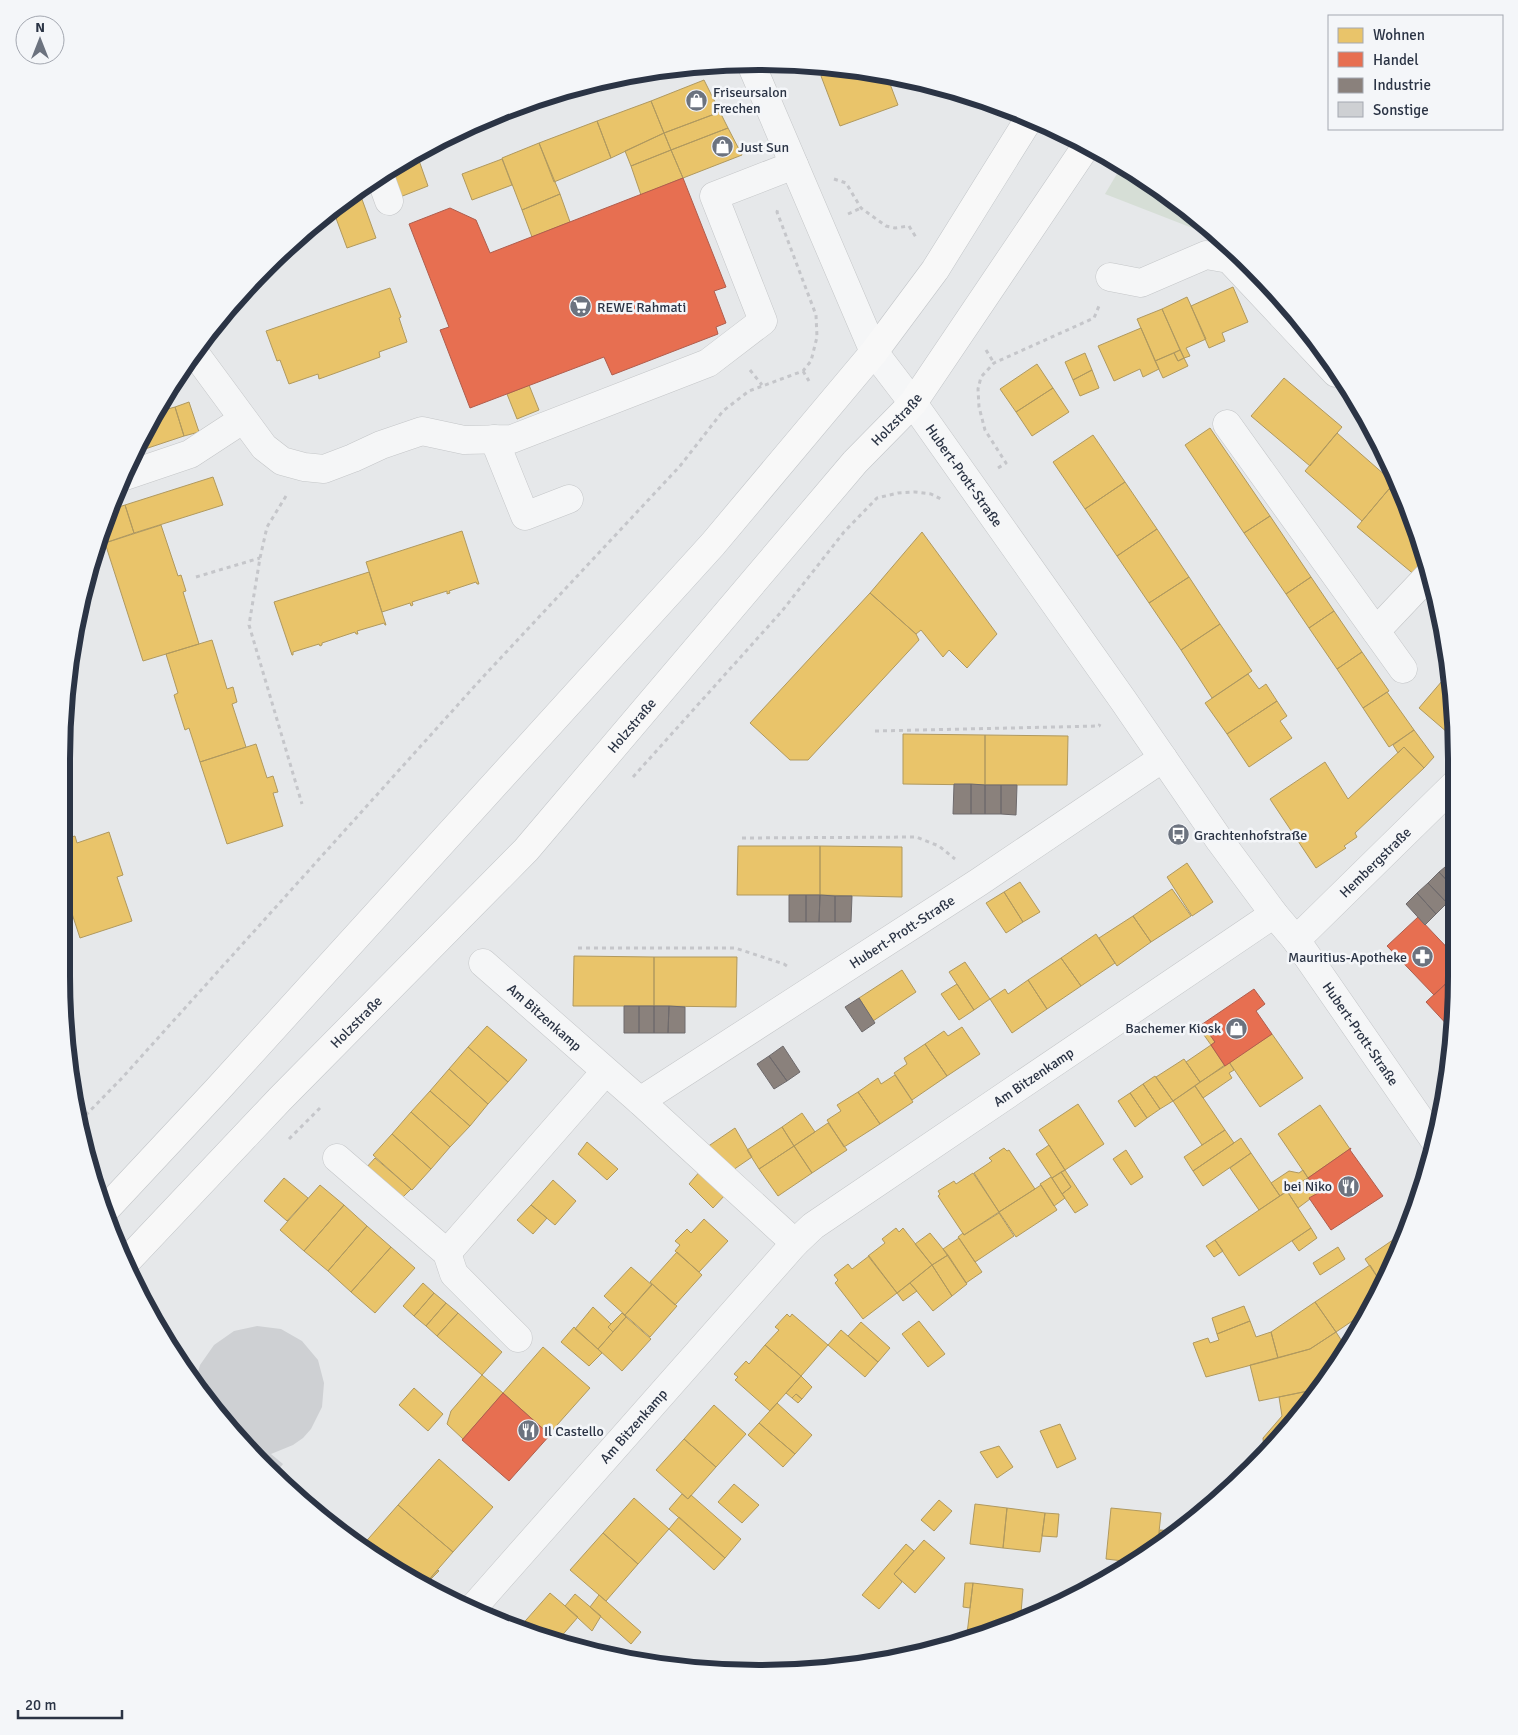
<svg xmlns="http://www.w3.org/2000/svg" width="1518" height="1735" viewBox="0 0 1518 1735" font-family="Signika,sans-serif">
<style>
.green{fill:#d6ded6}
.homes{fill:#e9c46a;stroke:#b0995f}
.shops{fill:#e76f51;stroke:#af5d4d}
.industry{fill:#8a817c;stroke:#6e6a6c}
.building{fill:#ced0d3}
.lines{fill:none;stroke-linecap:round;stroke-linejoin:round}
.minor-casing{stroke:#c4c6c8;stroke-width:29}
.major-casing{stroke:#c2c5c8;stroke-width:29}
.path{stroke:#c5c6ca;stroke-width:3;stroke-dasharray:4 4;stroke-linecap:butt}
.minor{stroke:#f5f6f7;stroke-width:28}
.major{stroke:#f8f8f8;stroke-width:28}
.labels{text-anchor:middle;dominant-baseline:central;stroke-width:5;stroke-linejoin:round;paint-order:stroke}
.poi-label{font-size:14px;fill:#2b3445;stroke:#f4f6f9;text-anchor:start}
.street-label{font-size:14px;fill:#2b3445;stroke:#f4f6f9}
.rim{fill:none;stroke:#2b3445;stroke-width:6}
</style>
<rect width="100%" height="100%" fill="#e6e8ea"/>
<path class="green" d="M1121 167 1184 206 1218 238 1105 194Z"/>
<path class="homes" d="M840 69 887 76 898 105 840 126 821 76Z
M704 80 720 112 664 133 651 101Z
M651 101 664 133 611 158 597 121Z
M720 112 728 128 671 150 664 133Z
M597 121 611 158 554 182 539 143Z
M728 128 742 155 683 178 671 150Z
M664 133 671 150 631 166 625 151Z
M539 143 560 194 522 210 502 158Z
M671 150 683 178 641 195 631 166Z
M416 152 428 186 400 197 390 169Z
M502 159 512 185 472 200 462 174Z
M359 191 376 238 347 248 333 210Z
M560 194 570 222 532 237 522 210Z
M1233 287 1248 322 1222 333 1225 341 1209 348 1191 306Z
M390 288 401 317 399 318 407 342 379 352 380 357 319 379 318 374 289 384 280 360 277 361 266 331Z
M1187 297 1206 339 1186 348 1190 356 1184 358 1162 309Z
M1162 309 1180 350 1155 361 1137 319Z
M1141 328 1159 369 1143 377 1140 369 1114 381 1098 346Z
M1180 350 1184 358 1178 361 1174 353Z
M1085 353 1092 370 1073 380 1065 362Z
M1174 353 1178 361 1184 358 1188 366 1163 378 1155 361Z
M1037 364 1053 388 1016 412 1000 389Z
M1092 370 1099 388 1080 396 1073 380Z
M1284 378 1342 427 1310 466 1251 416Z
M529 385 539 410 517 419 507 394Z
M1053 388 1069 412 1032 436 1016 412Z
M189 402 199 432 184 436 175 407Z
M175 407 184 436 136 452 153 413Z
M1210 428 1270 516 1244 533 1185 445Z
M1337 433 1394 483 1362 521 1305 471Z
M1093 435 1125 482 1085 509 1053 462Z
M213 477 223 505 134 533 125 505Z
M1125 482 1157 529 1117 556 1085 509Z
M1389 489 1405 503 1420 535 1426 564 1416 576 1357 527Z
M125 505 134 533 96 546 98 534 110 510Z
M1270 516 1311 577 1286 594 1244 533Z
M161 525 178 576 181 575 186 591 183 592 199 644 143 661 105 543Z
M1157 529 1189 577 1149 603 1117 556Z
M462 531 479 584H477L476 582 449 591 450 593 447 594V591L412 602 413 605 411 606 410 603 382 612 366 562Z
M922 532 997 634 967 668 949 650 943 657 921 630 916 634 870 593Z
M369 572 386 625H385L384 623 357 631 358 634H356L355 632 322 643V645L320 646 319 644 293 652V655H292L274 602Z
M1189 577 1220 624 1181 650 1149 603Z
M1311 577 1334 611 1309 628 1286 594Z
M870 593 916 634 919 640 808 760H790L750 723Z
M1334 611 1362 652 1337 669 1309 628Z
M1220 624 1252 671 1212 698 1181 650Z
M212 640 227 689 233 687 237 702 232 704 246 747 200 762 189 728 185 730 174 695 178 693 166 654Z
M1362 652 1389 691 1363 708 1337 669Z
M1248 674 1259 689 1266 684 1277 701 1227 734 1205 703Z
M1448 674 1455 713V739L1419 708Z
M1387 692 1414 730 1389 747 1363 708Z
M1277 701 1287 716 1280 721 1292 738 1249 767 1227 734Z
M1414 730 1434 757 1424 768 1404 747 1398 753 1393 745Z
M903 734 985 735V785L903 784Z
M985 735 1068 736 1067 785H985Z
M256 744 267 778 273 776 278 792 273 793 283 826 227 844 200 762Z
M1404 747 1424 768 1355 833 1357 837 1344 846 1346 848 1316 868 1270 799 1325 762 1348 799Z
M109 832 123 875 117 877 132 921 80 938 63 886 64 839 75 836 77 843Z
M738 846H820V895H737Z
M820 846 902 847V897L820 895Z
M1187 863 1213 902 1192 916 1167 877Z
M1020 882 1040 912 1023 922 1004 892Z
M1172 889 1191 916 1151 942 1133 916Z
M1004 892 1023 922 1006 933 986 903Z
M1133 916 1151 942 1117 966 1099 938Z
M1096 934 1115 963 1081 986 1061 958Z
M574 956 654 957V1006H573Z
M654 957H737L736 1007 654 1006Z
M1061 958 1081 986 1047 1009 1028 980Z
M965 962 990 999 974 1010 949 972Z
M902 970 916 992 873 1021 859 998Z
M1028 980 1047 1009 1012 1033 990 999 1005 989 1008 994Z
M957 984 974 1010 959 1020 941 994Z
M1203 1025 1215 1042 1211 1045 1199 1028Z
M487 1026 527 1060 508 1082 468 1047Z
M962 1027 980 1054 947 1076 925 1044 944 1031 948 1036Z
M1272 1034 1303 1078 1260 1107 1229 1062Z
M925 1044 947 1076 912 1100 894 1073 907 1064 904 1058Z
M1211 1045 1225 1066 1200 1082 1186 1062Z
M468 1047 508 1082 488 1104 449 1069Z
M1184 1059 1200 1082 1173 1101 1156 1077Z
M1229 1062 1234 1070 1229 1073 1232 1078 1203 1098 1195 1086Z
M449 1069 488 1104 470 1126 430 1091Z
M895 1075 913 1102 880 1124 858 1092 878 1078 881 1084Z
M1155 1076 1173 1101 1160 1109 1143 1084Z
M1143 1084 1160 1109 1147 1118 1130 1093Z
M1195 1086 1225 1130 1202 1145 1173 1101Z
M430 1091 470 1126 450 1147 411 1112Z
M858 1092 880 1124 844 1147 827 1120 841 1111 837 1105Z
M1130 1093 1147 1118 1135 1127 1118 1101Z
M1078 1104 1104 1144 1065 1170 1039 1130Z
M1320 1105 1350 1149 1308 1178 1278 1134Z
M411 1112 450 1147 431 1169 392 1134Z
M802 1113 815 1132 794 1146 782 1127Z
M828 1123 847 1150 812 1173 794 1146Z
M782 1127 794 1146 759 1169 747 1150Z
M735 1128 752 1157 733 1170 707 1147Z
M1225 1130 1234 1143 1193 1171 1184 1157Z
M392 1134 431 1169 412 1190 373 1155Z
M1241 1138 1251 1153 1203 1186 1193 1171Z
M587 1142 618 1169 607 1180 578 1154Z
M1049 1145 1065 1170 1052 1178 1036 1154Z
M794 1146 812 1173 778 1196 759 1169Z
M1004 1148 1007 1151 1009 1150 1035 1189 999 1212 974 1173 992 1161 989 1158Z
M1126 1150 1143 1177 1131 1185 1113 1159Z
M1251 1153 1280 1196 1259 1210 1230 1168Z
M375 1158 411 1189 400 1200 365 1169Z
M701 1170 726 1194 713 1208 689 1184Z
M1065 1170 1088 1205 1075 1213 1062 1194 1071 1187 1061 1172Z
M1303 1170 1308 1178 1280 1196 1271 1183 1289 1171 1299 1173Z
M1061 1172 1071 1187 1062 1194 1052 1178Z
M973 1173 999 1212 964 1235 938 1196 940 1194 938 1191 954 1181 956 1184Z
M1051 1177 1065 1198 1054 1206 1040 1184Z
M284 1178 308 1198 287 1221 264 1201Z
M1308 1178 1318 1193 1298 1208 1287 1191Z
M553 1180 576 1201 555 1225 531 1205Z
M320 1185 344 1205 304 1251 280 1230Z
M1041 1185 1057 1210 1016 1237 999 1212Z
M1287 1191 1311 1228 1239 1276 1215 1240Z
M344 1205 367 1226 328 1271 304 1251Z
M531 1205 547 1218 533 1234 517 1220Z
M999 1213 1014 1236 975 1262 958 1237 963 1233 964 1235Z
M704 1219 728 1241 699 1272 675 1251 680 1245 675 1241 687 1229 691 1233Z
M367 1226 391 1247 351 1292 328 1271Z
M896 1228 899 1232 903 1228 932 1265 897 1293 868 1256 885 1243 882 1239Z
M1311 1228 1317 1238 1299 1251 1292 1241Z
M1406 1231 1404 1243 1382 1284 1365 1259Z
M930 1233 948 1255 932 1265 915 1244Z
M959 1238 982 1272 966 1283 943 1249Z
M1215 1240 1223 1251 1214 1257 1206 1246Z
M391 1247 415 1268 375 1313 351 1292Z
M1338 1247 1345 1259 1320 1275 1313 1263Z
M677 1252 702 1275 675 1305 650 1282Z
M948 1255 967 1284 952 1296 932 1265Z
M869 1256 897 1293 863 1319 835 1283 838 1280 834 1275 848 1264 852 1269Z
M932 1265 952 1296 933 1311 910 1283Z
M1370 1265 1382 1284 1367 1311 1336 1332 1315 1302Z
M631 1267 652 1285 625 1315 604 1296Z
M423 1283 434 1293 414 1316 403 1306Z
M910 1283 917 1291 903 1301 897 1293Z
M652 1284 677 1306 650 1337 625 1315Z
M434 1293 446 1303 426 1326 414 1316Z
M1315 1302 1336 1332 1310 1349 1278 1358 1271 1332Z
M446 1303 458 1313 437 1336 426 1326Z
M1244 1306 1250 1321 1217 1334 1212 1318Z
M593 1307 611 1324 608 1327 613 1332 598 1349 575 1329Z
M458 1313 502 1352 482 1375 437 1336Z
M622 1313 626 1317 613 1332 608 1327Z
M787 1314 790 1317 792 1314 828 1345 801 1376 765 1345 779 1330 775 1327Z
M626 1317 651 1339 622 1371 598 1349Z
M919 1321 945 1354 928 1367 902 1334Z
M1250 1321 1256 1337 1271 1332 1278 1358 1206 1377 1193 1343 1208 1338 1210 1343 1219 1340 1217 1334Z
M861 1322 890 1348 878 1362 848 1336Z
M574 1327 602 1353 589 1366 561 1342Z
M841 1330 878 1362 865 1377 828 1345Z
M1336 1332 1347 1349 1339 1363 1318 1389 1259 1401 1250 1365 1310 1349Z
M765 1345 801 1376 770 1411 735 1380 738 1377 734 1374 746 1361 749 1364Z
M543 1347 590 1388 549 1434 503 1393Z
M482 1375 503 1393 463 1439 447 1424 451 1411Z
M801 1376 812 1387 802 1399 796 1394 792 1398 786 1393Z
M414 1388 443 1414 428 1431 399 1405Z
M1318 1389 1268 1450V1449L1264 1450 1263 1438 1282 1416 1279 1397Z
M796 1394 802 1399 798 1403 792 1398Z
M777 1403 812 1435 795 1454 759 1423Z
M714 1405 746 1434 716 1467 684 1439Z
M759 1423 795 1454 783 1467 748 1435Z
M1060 1424 1076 1459 1057 1468 1040 1431Z
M684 1439 716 1467 688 1499 656 1470Z
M999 1446 1013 1467 997 1478 980 1452Z
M439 1459 493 1507 453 1552 398 1505Z
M734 1484 759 1505 742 1523 718 1502Z
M682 1494 688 1499 691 1495 741 1539 725 1558 669 1509Z
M634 1498 669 1529 638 1564 603 1533Z
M939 1500 952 1511 934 1531 921 1520Z
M975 1504 1007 1508 1003 1548 970 1544Z
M398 1505 453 1552 426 1583 362 1546Z
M1007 1508 1045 1513 1040 1552 1003 1548Z
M1111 1508 1161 1513 1158 1542 1132 1562 1106 1559Z
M1045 1513 1059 1514 1057 1537 1042 1536Z
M679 1517 725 1558 714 1570 669 1529Z
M1160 1530 1172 1531 1158 1542Z
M603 1533 638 1564 606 1601 570 1570Z
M924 1540 945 1558 915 1593 894 1574Z
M906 1544 914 1551 894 1574 902 1582 879 1609 862 1595Z
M438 1570 439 1571 427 1583H426Z
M965 1583H973L970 1608 963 1607Z
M973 1583 1023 1589 1021 1613H1023V1619L984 1636 967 1634Z
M550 1593 578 1617 559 1639 519 1628Z
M575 1594 601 1616 592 1631 565 1606Z
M599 1595 641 1632 631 1644 590 1607Z"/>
<path class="shops" d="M683 178 726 287 714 291 726 323 716 327 718 334 612 375 604 357 470 408 440 330 449 327 409 224 450 208 476 220 490 253Z
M1418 917 1457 958V973L1434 995 1387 946Z
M1456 974 1457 976 1451 1029 1426 1002Z
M1254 989 1265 1004 1256 1011 1272 1034 1225 1066 1211 1045 1215 1042 1203 1025 1199 1028 1198 1027Z
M1351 1148 1350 1150 1383 1196 1331 1230 1309 1198 1318 1193 1308 1178Z
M503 1393 550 1435 509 1481 462 1440Z"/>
<path class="industry" d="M954 784H971V814H953Z
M971 784 985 785V814H971Z
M985 785H1001V814H985Z
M1001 785H1017L1016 815 1001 814Z
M1456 856V868L1451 862Z
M1451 862 1456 868V890L1439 872Z
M1439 872 1456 890V895L1447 903 1428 883Z
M1428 883 1447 903 1436 914 1417 893Z
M1417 893 1436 914 1425 925 1406 904Z
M789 895H806V922H789Z
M806 895H820L819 922H806Z
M820 895 835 896V922H819Z
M835 896H852L851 922H835Z
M859 998 875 1023 862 1032 845 1007Z
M624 1006H639V1033H624Z
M639 1006H654V1033H639Z
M654 1006H669L668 1033H654Z
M669 1006 685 1007V1033H668Z
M783 1046 800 1072 787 1081 769 1056Z
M769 1056 787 1081 774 1089 757 1064Z"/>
<path class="building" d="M257 1326 281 1329 302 1341 318 1360 324 1383 322 1407 311 1429 303 1438 293 1445 271 1454 283 1464 275 1474 234 1436 196 1379 200 1365 214 1345 234 1331Z"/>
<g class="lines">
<defs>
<g id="minor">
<path id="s1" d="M751 64 874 352 913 403 1123 700 1220 841 1274 914 1296 940 1435 1141"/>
<path d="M380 176 389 201"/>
<path d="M1110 277 1141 283 1206 255 1229 259 1336 373"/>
<path d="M194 352 264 447 282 461 304 467 324 469 353 458 381 445 422 431 464 440 512 439 708 363 763 321 714 196 794 165"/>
<path d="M1227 424 1403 669"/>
<path d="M494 439 525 516 569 499"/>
<path d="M125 476 190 454 242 420"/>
<path d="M1376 631 1428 576"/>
<path id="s2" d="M1296 940 1456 783"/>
<path id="s3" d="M483 963 640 1101 795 1243"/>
<path id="s4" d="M640 1101 979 882 1163 758"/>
<path d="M337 1158 447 1253 454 1274 518 1338"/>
<path d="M447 1253 605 1072"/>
<path id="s5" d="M472 1609 795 1243 813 1226 1274 914"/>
</g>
<g id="major">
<path d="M105 1210 218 1089 713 544 874 352 935 270 1029 119"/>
<path id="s6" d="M125 1263 280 1099 526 850 855 462 913 403 1087 145"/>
</g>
</defs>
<use href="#minor" class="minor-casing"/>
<use href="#major" class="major-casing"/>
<path class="path" d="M834 179 846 183 861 208 886 226 895 228 909 226 917 239
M848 214 861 208
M986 350 994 363
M750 370 762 385
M803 371 809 381
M998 468 1006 463 985 430 979 407 978 389 981 377 994 363 1094 318 1099 306
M286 496 267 527 260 558 249 625 302 804
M196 577 260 558
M875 731 1099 726 1100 724
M633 777 782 611 844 532 877 498 898 493 915 492 931 494 941 499
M742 838 916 837 939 846 955 859
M578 948H735L784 964 790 968
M80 1121 122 1078 482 678 680 466 723 411 749 391 803 371 811 361 817 337 816 315 777 212 778 209
M289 1139 320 1108"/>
<use href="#minor" class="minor"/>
<use href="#major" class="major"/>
</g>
<defs>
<symbol id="shop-disc" viewBox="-11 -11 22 22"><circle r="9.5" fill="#6c737f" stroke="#f4f6f9"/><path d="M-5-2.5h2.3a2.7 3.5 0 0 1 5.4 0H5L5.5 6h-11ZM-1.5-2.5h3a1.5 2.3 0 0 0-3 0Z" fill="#fff"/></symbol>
<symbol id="supermarket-disc" viewBox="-11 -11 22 22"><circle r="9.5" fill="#6c737f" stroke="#f4f6f9"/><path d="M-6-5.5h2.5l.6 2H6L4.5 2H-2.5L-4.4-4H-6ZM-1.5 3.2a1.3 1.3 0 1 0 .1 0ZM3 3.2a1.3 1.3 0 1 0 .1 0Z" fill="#fff"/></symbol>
<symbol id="bus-disc" viewBox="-11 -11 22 22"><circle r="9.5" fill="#6c737f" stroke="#f4f6f9"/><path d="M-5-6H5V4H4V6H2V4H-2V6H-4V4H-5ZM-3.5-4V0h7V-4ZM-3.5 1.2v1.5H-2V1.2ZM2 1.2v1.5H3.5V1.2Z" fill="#fff"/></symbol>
<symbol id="pharmacy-disc" viewBox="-11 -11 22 22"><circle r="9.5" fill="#6c737f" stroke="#f4f6f9"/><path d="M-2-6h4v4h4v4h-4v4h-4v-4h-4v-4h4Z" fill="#fff"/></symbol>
<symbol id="restaurant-disc" viewBox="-11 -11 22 22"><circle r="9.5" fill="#6c737f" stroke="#f4f6f9"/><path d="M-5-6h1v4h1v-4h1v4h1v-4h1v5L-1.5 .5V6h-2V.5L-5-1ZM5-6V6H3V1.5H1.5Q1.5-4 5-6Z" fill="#fff"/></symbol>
</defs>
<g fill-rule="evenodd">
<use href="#shop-disc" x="684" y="88" width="25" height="25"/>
<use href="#shop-disc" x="710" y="134" width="25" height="25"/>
<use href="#supermarket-disc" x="568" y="294" width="25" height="25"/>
<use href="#bus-disc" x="1166" y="822" width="25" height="25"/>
<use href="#pharmacy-disc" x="1410" y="944" width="25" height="25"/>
<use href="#shop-disc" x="1224" y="1016" width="25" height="25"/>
<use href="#restaurant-disc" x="1336" y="1174" width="25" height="25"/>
<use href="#restaurant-disc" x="516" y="1418" width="25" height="25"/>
</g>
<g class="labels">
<g class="poi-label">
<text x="713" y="92">Friseursalon<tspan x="713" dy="16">Frechen</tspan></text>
<text x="738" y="147">Just Sun</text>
<text x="597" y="307">REWE Rahmati</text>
<text x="1194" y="835">Grachtenhofstraße</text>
<text x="1407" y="957" text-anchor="end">Mauritius-Apotheke</text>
<text x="1221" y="1028" text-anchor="end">Bachemer Kiosk</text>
<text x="1332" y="1186" text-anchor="end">bei Niko</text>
<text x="544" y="1431">Il Castello</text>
</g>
<g class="street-label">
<text stroke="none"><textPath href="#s6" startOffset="1144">Holzstraße</textPath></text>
<text stroke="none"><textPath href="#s1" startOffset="466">Hubert-Prott-Straße</textPath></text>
<text stroke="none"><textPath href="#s6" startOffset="739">Holzstraße</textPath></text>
<text stroke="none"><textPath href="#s2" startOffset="111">Hembergstraße</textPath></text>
<text stroke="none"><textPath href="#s4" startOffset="312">Hubert-Prott-Straße</textPath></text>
<text stroke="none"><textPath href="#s3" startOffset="82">Am Bitzenkamp</textPath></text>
<text stroke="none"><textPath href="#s6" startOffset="334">Holzstraße</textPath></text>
<text stroke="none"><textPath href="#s1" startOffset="1151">Hubert-Prott-Straße</textPath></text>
<text stroke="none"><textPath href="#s5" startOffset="779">Am Bitzenkamp</textPath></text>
<text stroke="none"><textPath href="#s5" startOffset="244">Am Bitzenkamp</textPath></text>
</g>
</g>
<path d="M0 0H1518V1735H0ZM759 70H759A689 689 0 0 1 1448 759V976A689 689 0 0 1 759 1665H759A689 689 0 0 1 70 976V759A689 689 0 0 1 759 70Z" fill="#f4f6f9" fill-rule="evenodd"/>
<path class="rim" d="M759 70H759A689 689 0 0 1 1448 759V976A689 689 0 0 1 759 1665H759A689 689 0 0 1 70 976V759A689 689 0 0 1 759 70Z"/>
<rect x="1328" y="15" width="175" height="115" fill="#f4f6f9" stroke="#a4a8b1"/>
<rect x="1338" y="28" width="25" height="15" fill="#e9c46a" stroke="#a4a8b1"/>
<text x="1373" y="40" font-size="15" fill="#2b3445">Wohnen</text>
<rect x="1338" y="52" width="25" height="15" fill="#e76f51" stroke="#a4a8b1"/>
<text x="1373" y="65" font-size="15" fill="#2b3445">Handel</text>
<rect x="1338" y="78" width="25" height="15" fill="#8a817c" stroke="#a4a8b1"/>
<text x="1373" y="90" font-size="15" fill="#2b3445">Industrie</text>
<rect x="1338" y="102" width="25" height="15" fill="#ced0d3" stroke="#a4a8b1"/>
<text x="1373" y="115" font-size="15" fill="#2b3445">Sonstige</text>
<g transform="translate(40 40)"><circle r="24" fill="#f4f6f9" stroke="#a4a8b1"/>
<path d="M0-4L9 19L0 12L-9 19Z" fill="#6c737f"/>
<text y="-8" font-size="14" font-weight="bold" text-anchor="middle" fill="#2b3445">N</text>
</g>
<path d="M18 1710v8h104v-8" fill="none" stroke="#2b3445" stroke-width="2.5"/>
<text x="25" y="1710" font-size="15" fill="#2b3445" stroke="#f4f6f9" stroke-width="4" paint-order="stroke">20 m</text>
</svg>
